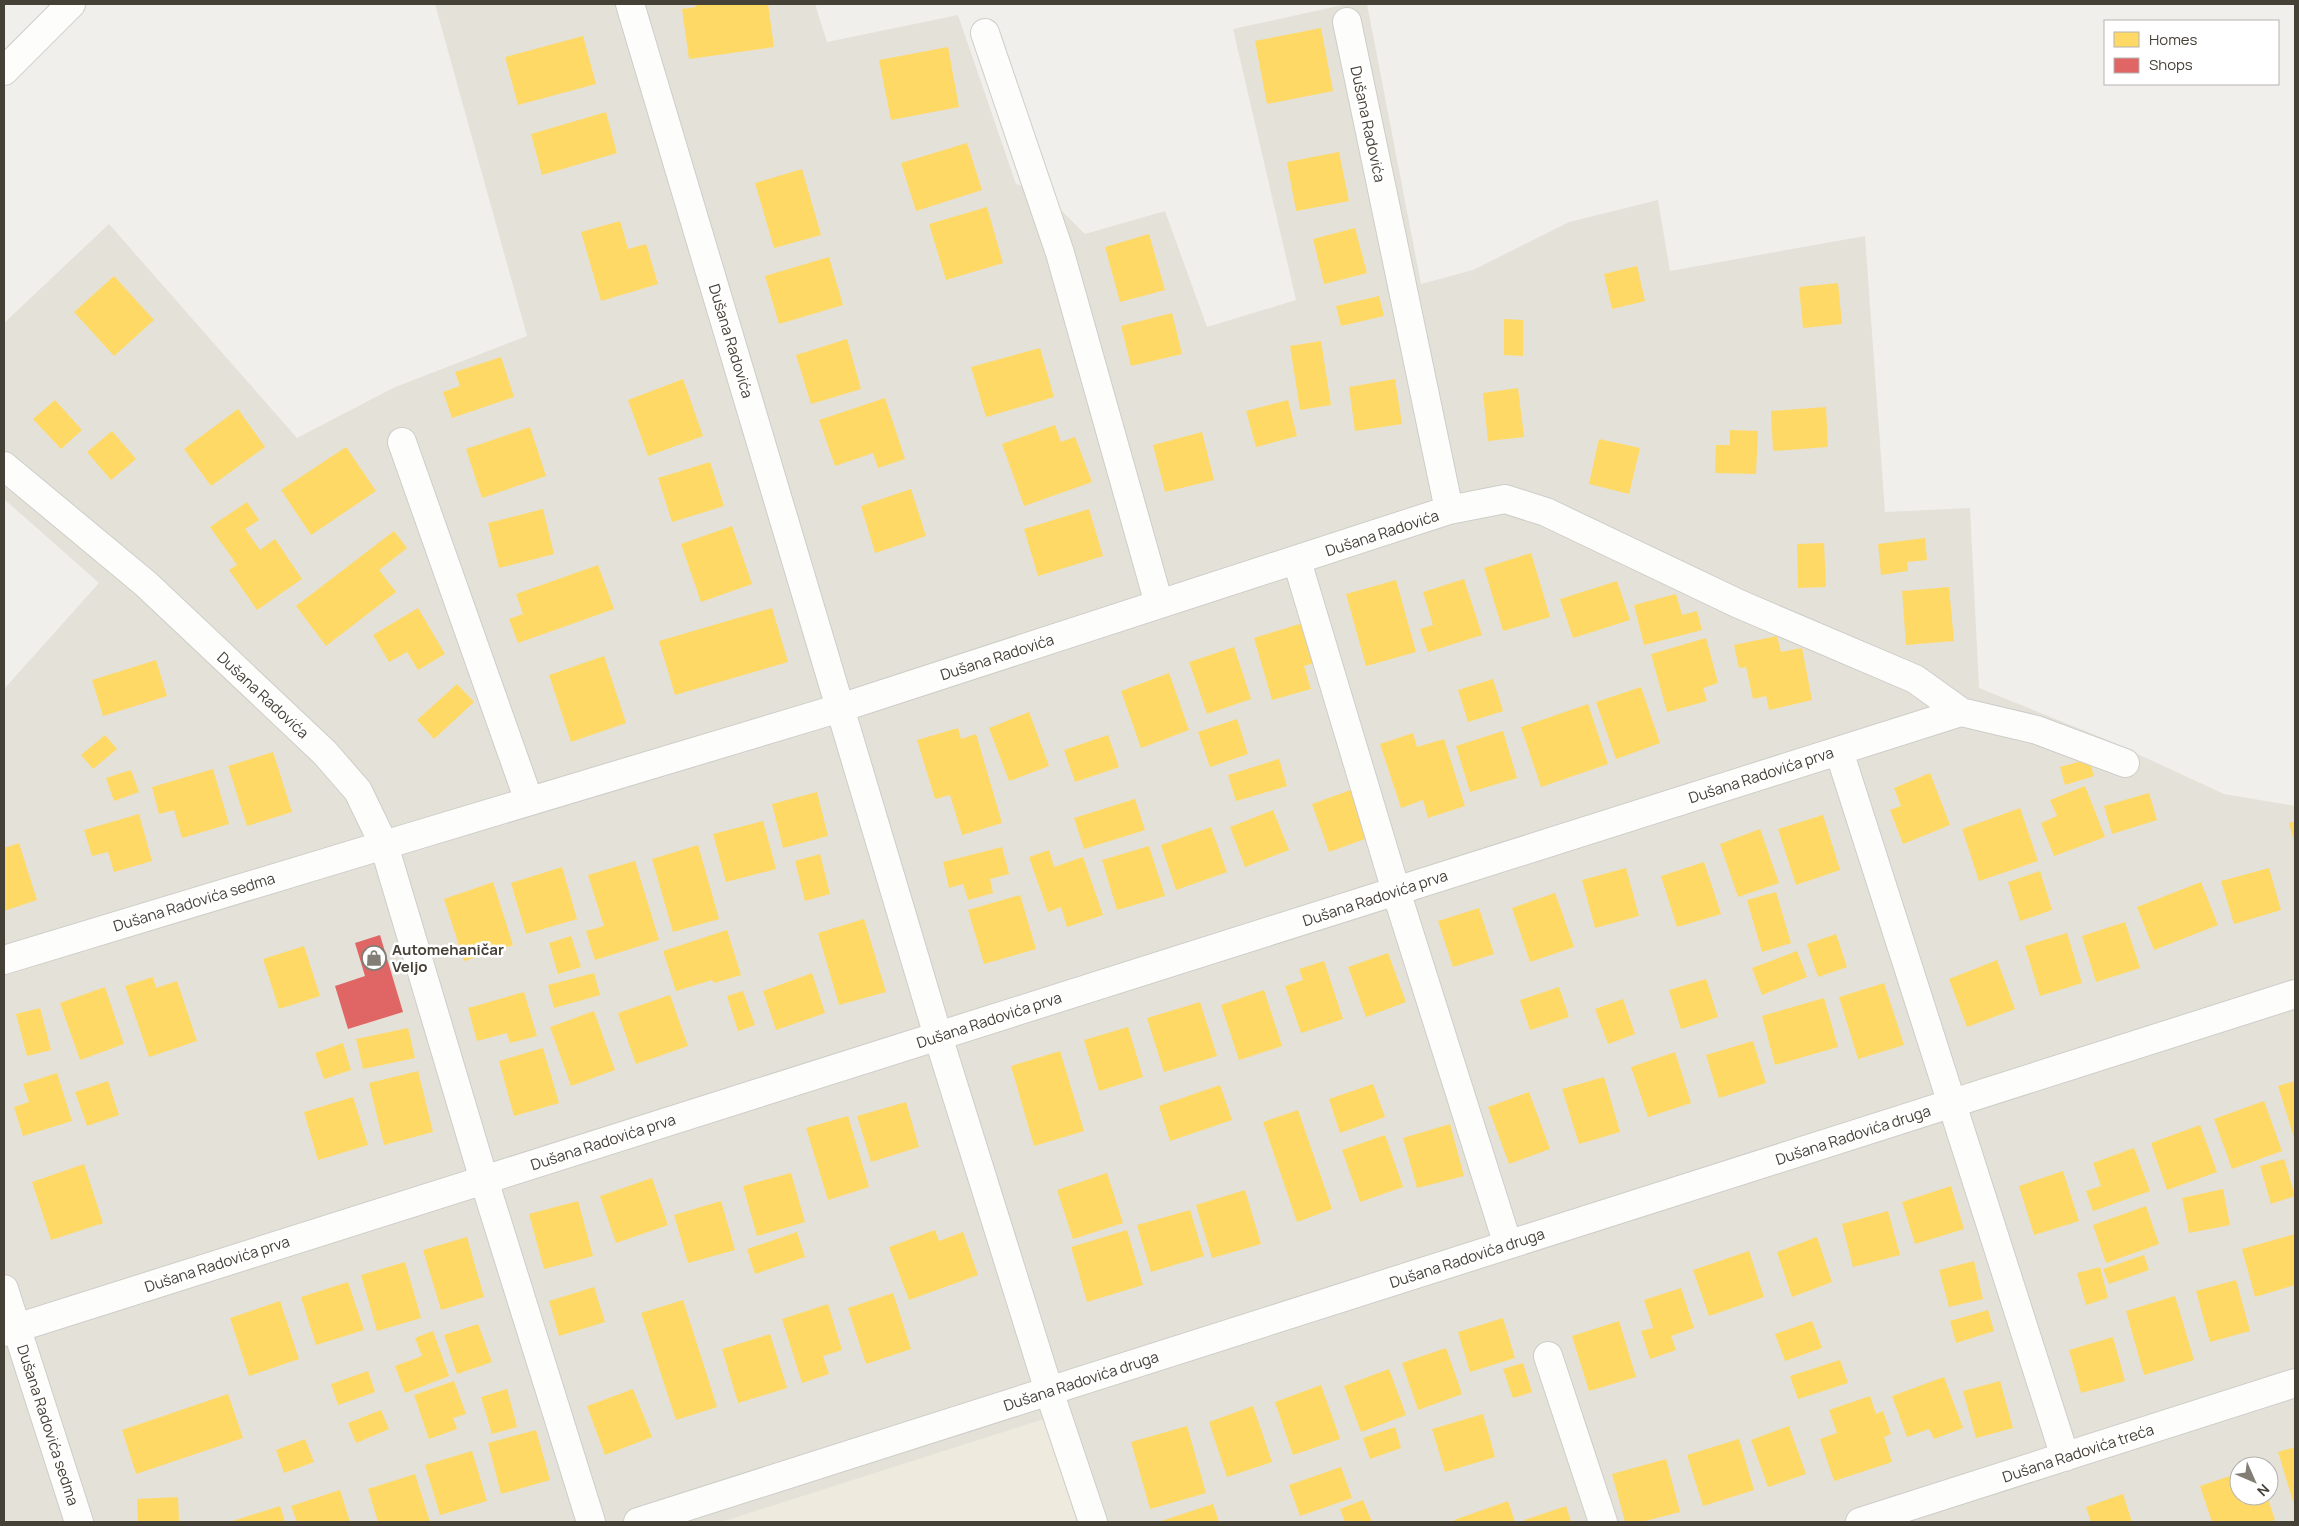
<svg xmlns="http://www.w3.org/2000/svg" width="2299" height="1526" viewBox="0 0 2299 1526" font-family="Manrope,sans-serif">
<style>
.residential{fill:#e4e1d8;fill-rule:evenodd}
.education{fill:#eeeadd}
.homes{fill:#ffd966}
.shops{fill:#e06666}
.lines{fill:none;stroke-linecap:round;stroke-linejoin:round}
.minor-casing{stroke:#cecdc8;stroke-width:30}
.minor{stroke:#fdfdfc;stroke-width:28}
.labels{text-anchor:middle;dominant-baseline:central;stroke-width:5;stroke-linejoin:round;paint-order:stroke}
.street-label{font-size:15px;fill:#464137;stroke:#fff}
.poi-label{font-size:15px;font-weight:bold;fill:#464137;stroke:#fff;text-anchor:start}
</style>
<rect width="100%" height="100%" fill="#f0efeb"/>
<path class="residential" d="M435 4H815L827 42 958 15 1016 184 1044 193 1085 234 1165 211 1207 327 1296 300 1233 29 1347 4H1367L1421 284 1473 270 1569 222 1658 200 1670 271 1865 236 1885 512 1970 508 1979 688 2105 739 2224 794 2295 806V1522H4V689L99 583 4 499V323L109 224 297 438 393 388 527 336ZM2239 1466H2269V1496H2239Z"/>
<path class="education" d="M1044 1419 1077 1522H721Z"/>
<path class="homes" d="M695 4H768L774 47 689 59 682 9 696 7Z
M1321 28 1333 91 1267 104 1255 41Z
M583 36 596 84 518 105 505 57Z
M948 47 959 107 891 120 879 60Z
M606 112 617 153 542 175 531 134Z
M967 143 982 190 916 211 901 163Z
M1339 152 1349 201 1296 211 1287 162Z
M802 169 821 235 774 248 755 183Z
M987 207 1003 263 946 280 929 224Z
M620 221 628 249 646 244 658 284 601 301 581 232Z
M1355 228 1367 273 1324 284 1313 239Z
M1149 234 1165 290 1120 302 1105 247Z
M829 257 843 305 779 324 765 276Z
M1637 266 1645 301 1612 309 1604 274Z
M114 276 154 320 114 356 74 312Z
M1838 283 1842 324 1803 328 1799 287Z
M1379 296 1384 316 1341 326 1336 306Z
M1172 313 1182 354 1131 366 1121 326Z
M1504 319 1523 320V356L1504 355Z
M847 339 861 389 811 404 796 355Z
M1321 341 1331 405 1300 410 1290 346Z
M1040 348 1054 397 986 417 971 367Z
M501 357 514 397 452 418 443 392 460 386 455 372Z
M683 379 703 436 648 456 628 400Z
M1395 379 1402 424 1355 431 1349 387Z
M1518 388 1524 437 1488 441 1483 393Z
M885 398 905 459 878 468 873 453 835 466 819 420Z
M55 400 82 430 61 449 33 419Z
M1288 400 1297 436 1256 447 1246 411Z
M1826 407 1828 447 1773 451 1771 411Z
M238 409 265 447 211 486 184 449Z
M1055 425 1061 442 1075 437 1092 482 1024 506 1002 444Z
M530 427 546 476 482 498 466 449Z
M1730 430 1758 431 1756 474 1715 473 1716 445H1730Z
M112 431 136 459 111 480 87 452Z
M1202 432 1214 480 1165 492 1153 445Z
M1599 439 1640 448 1629 494 1589 484Z
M346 447 376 491 311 535 281 490Z
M710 462 724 506 672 522 658 478Z
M911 489 926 536 875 553 861 506Z
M247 502 259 520 245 529 260 550 275 539 302 579 257 610 229 570 237 565 210 527Z
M543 509 554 554 499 568 488 523Z
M1089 509 1103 556 1038 576 1024 529Z
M732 526 752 584 701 602 681 544Z
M394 531 407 548 379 570 396 592 326 646 296 606Z
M1925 538 1927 560 1907 562 1908 571 1881 575 1878 544Z
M1824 543 1826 587 1798 588 1797 544Z
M1531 553 1550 617 1503 631 1484 568Z
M598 565 614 609 518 643 509 619 523 614 516 594Z
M1464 579 1482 635 1428 652 1420 629 1433 625 1423 592Z
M1396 580 1416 652 1366 666 1346 594Z
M1617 581 1630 620 1573 638 1560 599Z
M1949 587 1954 641 1906 645 1902 591Z
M1676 594 1682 615 1697 611 1702 630 1644 645 1634 605Z
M418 608 445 654 418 670 407 652 389 662 373 635Z
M772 608 788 662 675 695 659 641Z
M1303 623 1315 663 1304 666 1311 689 1272 700 1254 638Z
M1777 636 1781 652 1802 648 1812 700 1769 710 1766 696 1753 699 1746 667 1739 668 1734 645Z
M1706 638 1718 683 1703 688 1707 701 1667 712 1651 654Z
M1234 647 1251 699 1207 714 1189 662Z
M604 656 626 723 571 742 549 675Z
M156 660 167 696 103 716 92 680Z
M1169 673 1189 730 1141 748 1121 691Z
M1493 679 1503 711 1468 722 1458 690Z
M457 684 474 702 434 739 417 720Z
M1641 687 1660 743 1616 759 1596 702Z
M1588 704 1608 764 1541 787 1521 727Z
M1029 712 1049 766 1009 781 989 728Z
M1237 719 1248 754 1210 767 1198 732Z
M958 728 961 739 976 734 1002 823 962 835 950 795 935 799 917 740Z
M1503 731 1517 778 1470 792 1456 746Z
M1413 733 1417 747 1444 739 1465 806 1428 818 1423 800 1401 808 1380 744Z
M105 735 117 749 93 769 81 755Z
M1108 735 1119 767 1075 782 1064 750Z
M273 752 292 812 247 826 228 766Z
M1279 759 1287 786 1236 801 1228 775Z
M2089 759 2094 776 2065 785 2060 767Z
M213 769 229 824 182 838 174 810 159 814 152 787Z
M131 770 139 792 114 801 106 778Z
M1930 773 1950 825 1903 844 1890 810 1901 806 1894 788Z
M2085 786 2105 837 2054 856 2041 823 2057 816 2050 800Z
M1356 788 1373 836 1329 852 1312 804Z
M817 792 828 836 783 848 772 804Z
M2149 793 2157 820 2112 834 2104 806Z
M1135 799 1145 830 1084 849 1074 818Z
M2020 808 2038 861 1979 881 1962 829Z
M1273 810 1289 850 1245 867 1230 827Z
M139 814 152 861 114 872 108 852 92 856 84 830Z
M1823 815 1840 870 1796 885 1778 829Z
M763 821 776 869 726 882 713 834Z
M2295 821V845L2289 823Z
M1211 827 1227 872 1176 890 1161 845Z
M1760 829 1779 883 1738 897 1720 844Z
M19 843 37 900 4 911V848Z
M698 845 719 919 673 932 652 859Z
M1149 846 1165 896 1117 910 1102 860Z
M1002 847 1009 874 990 879 993 893 968 900 963 884 949 888 943 862Z
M1049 850 1054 867 1083 857 1103 915 1067 927 1061 907 1048 912 1029 857Z
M820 854 830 894 805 901 795 861Z
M635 861 659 940 595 960 586 931 604 926 588 875Z
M1704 862 1721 914 1677 927 1661 876Z
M562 867 577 919 526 934 511 883Z
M1626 868 1639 916 1595 928 1582 880Z
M2269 868 2281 910 2234 924 2221 881Z
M2040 871 2052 910 2020 921 2008 882Z
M493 882 513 945 464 961 444 899Z
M2201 882 2218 925 2154 950 2137 907Z
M1776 892 1791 943 1762 952 1747 900Z
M1555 893 1574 947 1530 962 1512 908Z
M1020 895 1036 949 984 964 968 910Z
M1479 908 1494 954 1453 967 1438 921Z
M864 919 886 992 839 1005 818 933Z
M2125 922 2140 968 2096 982 2082 936Z
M727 930 741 975 714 983 712 980 676 991 663 951Z
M2067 933 2082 983 2040 996 2025 946Z
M1836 934 1847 967 1818 977 1807 944Z
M571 936 581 967 558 974 549 943Z
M304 946 320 996 279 1009 263 959Z
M1797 951 1807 977 1762 995 1752 968Z
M1388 953 1406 1002 1366 1017 1348 967Z
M1997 960 2015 1009 1967 1027 1949 979Z
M1324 961 1343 1019 1301 1033 1285 986 1303 980 1299 969Z
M594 973 600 995 554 1008 548 985Z
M812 973 825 1013 776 1030 763 991Z
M153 977 156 988 177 981 197 1041 149 1057 125 986Z
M1706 979 1718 1017 1681 1029 1669 990Z
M1884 983 1904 1045 1858 1059 1839 997Z
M105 987 124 1044 80 1060 60 1003Z
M1559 987 1569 1017 1530 1030 1520 1000Z
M1264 990 1282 1046 1239 1060 1221 1005Z
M743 991 755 1025 738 1031 727 996Z
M524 992 537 1036 510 1043 507 1033 477 1041 468 1008Z
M670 995 688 1046 636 1064 618 1013Z
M1824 998 1838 1047 1775 1065 1762 1016Z
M1623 999 1635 1034 1608 1044 1595 1009Z
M1200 1002 1217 1056 1164 1072 1147 1018Z
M40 1008 51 1050 27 1056 16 1014Z
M594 1011 615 1070 571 1086 550 1027Z
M1128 1027 1143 1077 1099 1091 1084 1040Z
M408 1028 415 1058 363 1069 356 1039Z
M1753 1041 1766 1083 1719 1098 1706 1055Z
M343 1043 351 1070 324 1079 315 1053Z
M543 1048 559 1103 514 1116 499 1061Z
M1060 1051 1084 1131 1034 1146 1011 1066Z
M1675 1052 1691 1103 1648 1117 1631 1067Z
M418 1071 433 1132 384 1145 369 1083Z
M57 1073 72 1121 23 1136 14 1107 29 1102 23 1084Z
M1604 1077 1620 1132 1579 1144 1562 1089Z
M108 1081 119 1115 87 1126 75 1092Z
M2295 1081V1141L2278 1086Z
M1373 1084 1385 1117 1340 1133 1329 1099Z
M1220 1085 1232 1120 1170 1141 1159 1106Z
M1529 1092 1550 1149 1509 1164 1488 1107Z
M353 1097 368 1145 318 1160 304 1112Z
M2264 1101 2282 1151 2232 1169 2214 1119Z
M906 1102 919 1147 871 1162 857 1116Z
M1298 1110 1332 1209 1297 1222 1263 1122Z
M848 1116 869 1187 828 1200 806 1128Z
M1450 1124 1464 1176 1417 1188 1403 1138Z
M2200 1125 2217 1172 2167 1190 2151 1143Z
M1385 1135 1403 1187 1360 1202 1342 1150Z
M2134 1148 2150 1191 2093 1211 2086 1191 2101 1186 2093 1163Z
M2284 1159 2295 1196 2271 1204 2260 1166Z
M84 1164 103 1223 51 1240 32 1182Z
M2063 1171 2079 1221 2034 1235 2019 1186Z
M791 1173 805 1222 757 1236 743 1186Z
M1107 1173 1123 1223 1073 1239 1057 1190Z
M652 1178 668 1225 616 1243 600 1196Z
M1951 1186 1964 1229 1915 1244 1902 1202Z
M2223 1189 2230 1225 2189 1233 2182 1198Z
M1245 1190 1261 1244 1212 1258 1196 1205Z
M578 1201 593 1256 544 1269 529 1214Z
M721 1201 735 1250 688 1263 674 1215Z
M2146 1206 2159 1244 2106 1263 2093 1225Z
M1190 1210 1204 1256 1151 1272 1137 1225Z
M1888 1211 1900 1255 1853 1267 1842 1224Z
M935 1230 939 1241 963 1232 978 1275 909 1300 889 1247Z
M1127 1230 1143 1285 1087 1302 1071 1247Z
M797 1232 805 1257 755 1274 747 1249Z
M2295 1234V1285L2255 1297 2242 1249Z
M467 1237 484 1297 441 1310 423 1250Z
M1817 1237 1832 1282 1792 1297 1777 1252Z
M1749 1251 1764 1297 1709 1316 1693 1270Z
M2144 1255 2149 1270 2109 1284 2103 1269Z
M1974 1261 1983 1299 1949 1307 1939 1270Z
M405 1262 421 1318 377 1331 361 1275Z
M2100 1267 2108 1298 2086 1305 2077 1273Z
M2236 1280 2250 1331 2210 1342 2196 1291Z
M348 1282 364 1330 316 1345 301 1297Z
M594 1287 605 1322 559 1336 549 1301Z
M1681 1288 1694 1328 1671 1336 1676 1350 1650 1359 1641 1331 1653 1328 1644 1300Z
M893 1293 911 1349 866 1364 848 1308Z
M2175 1296 2194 1360 2144 1375 2126 1311Z
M683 1300 717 1407 676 1420 641 1313Z
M280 1301 299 1359 249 1376 230 1318Z
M828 1304 842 1350 823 1356 829 1374 802 1383 782 1319Z
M1988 1310 1994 1331 1956 1343 1950 1321Z
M1503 1318 1515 1358 1470 1372 1458 1332Z
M1619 1321 1636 1377 1589 1391 1572 1336Z
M1812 1321 1822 1348 1785 1361 1775 1334Z
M478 1324 492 1362 457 1374 444 1335Z
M433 1331 449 1376 405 1393 395 1366 422 1356 415 1338Z
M770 1334 787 1388 738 1403 722 1349Z
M2113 1337 2125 1381 2081 1393 2069 1350Z
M1446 1348 1462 1394 1418 1410 1402 1363Z
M1840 1360 1848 1383 1798 1399 1790 1376Z
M1523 1363 1532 1392 1513 1398 1503 1369Z
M1389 1369 1406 1415 1361 1432 1344 1386Z
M368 1371 375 1392 338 1405 331 1384Z
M1944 1377 1963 1428 1934 1439 1929 1429 1907 1437 1892 1396Z
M454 1381 466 1414 453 1418 457 1429 429 1439 414 1395Z
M2000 1381 2013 1428 1976 1438 1963 1391Z
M1321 1385 1340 1439 1293 1455 1275 1402Z
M507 1389 517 1427 492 1434 481 1397Z
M633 1389 652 1437 605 1455 587 1406Z
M228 1394 243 1438 136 1474 122 1430Z
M1870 1396 1876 1414 1883 1411 1891 1434 1884 1437 1892 1462 1834 1481 1820 1439 1837 1433 1829 1410Z
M1253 1406 1272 1462 1227 1477 1209 1422Z
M381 1410 389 1429 356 1443 348 1423Z
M1483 1414 1495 1457 1445 1472 1432 1429Z
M1187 1426 1206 1493 1150 1509 1131 1442Z
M1789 1426 1806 1474 1768 1487 1751 1440Z
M1395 1427 1401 1448 1370 1459 1363 1438Z
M536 1430 550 1480 501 1494 488 1443Z
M305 1439 314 1462 284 1473 276 1450Z
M1739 1439 1754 1490 1703 1506 1687 1455Z
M2295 1447V1508L2278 1452Z
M472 1451 487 1501 440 1515 425 1465Z
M1666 1459 1680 1512 1641 1522H1625L1612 1474Z
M1341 1467 1352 1498 1300 1516 1289 1485Z
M2239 1473V1496H2267L2275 1520 2268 1522H2212L2200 1486Z
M415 1474 430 1522H378L368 1489Z
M340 1490 350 1522H297L291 1506Z
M2123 1494 2132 1522H2091L2086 1507Z
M178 1497 179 1522H138L137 1499Z
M1363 1500 1372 1522H1345L1340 1509Z
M1508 1501 1515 1522H1455L1454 1520Z
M1213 1504 1219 1522H1158Z
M280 1506 285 1522H229Z
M1566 1506 1571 1522H1525L1524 1520Z"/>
<path class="shops" d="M380 935 403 1012 348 1029 335 986 365 976 355 943Z"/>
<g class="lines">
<defs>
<path id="minor" d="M630 4 938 1036 1049 1391 1093 1522
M1347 22 1449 510
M985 33 1060 253 1159 604
M4 71 71 4
M402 442 529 801
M4 466 146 584 325 753 358 791 384 845 840 708 1449 510 1505 499 1546 512 1739 604 1915 679 1961 712 2037 730 2125 763
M1297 561 1396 891 1508 1245
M1839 751 2065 1457
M4 960 384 845 484 1180 591 1522
M4 1289 79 1522
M4 1332 1961 712
M1548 1356 1603 1522
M638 1522 2295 994
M1860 1522 2295 1383"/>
</defs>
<use href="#minor" class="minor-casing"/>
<use href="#minor" class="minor"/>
</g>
<defs>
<symbol id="shop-ring" viewBox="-11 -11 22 22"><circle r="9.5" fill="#fff" stroke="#827e76" stroke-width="1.5"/><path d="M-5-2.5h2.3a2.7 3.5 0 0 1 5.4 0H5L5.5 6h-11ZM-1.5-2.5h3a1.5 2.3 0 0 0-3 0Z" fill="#827e76"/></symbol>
</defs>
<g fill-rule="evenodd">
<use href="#shop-ring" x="360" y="944" width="28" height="28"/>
</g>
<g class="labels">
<g class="street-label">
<text transform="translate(1368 124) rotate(78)">Dušana Radovića</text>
<text transform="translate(731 341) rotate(73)">Dušana Radovića</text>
<text transform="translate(1382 533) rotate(-18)">Dušana Radovića</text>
<text transform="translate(997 657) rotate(-18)">Dušana Radovića</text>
<text transform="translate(263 695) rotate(43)">Dušana Radovića</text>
<text transform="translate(1761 775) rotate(-18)">Dušana Radovića prva</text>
<text transform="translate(1375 898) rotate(-18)">Dušana Radovića prva</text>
<text transform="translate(194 902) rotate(-17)">Dušana Radovića sedma</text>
<text transform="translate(989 1020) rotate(-18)">Dušana Radovića prva</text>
<text transform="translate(1853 1135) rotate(-18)">Dušana Radovića druga</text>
<text transform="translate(603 1142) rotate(-18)">Dušana Radovića prva</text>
<text transform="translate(1467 1258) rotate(-18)">Dušana Radovića druga</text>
<text transform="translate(217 1264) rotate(-18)">Dušana Radovića prva</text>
<text transform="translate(1081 1381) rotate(-18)">Dušana Radovića druga</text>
<text transform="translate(48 1425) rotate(72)">Dušana Radovića sedma</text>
<text transform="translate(2078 1453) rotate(-18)">Dušana Radovića treća</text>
</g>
<g class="poi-label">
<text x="392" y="949">Automehaničar<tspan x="392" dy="17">Veljo</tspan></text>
</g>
</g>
<rect width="2299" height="1526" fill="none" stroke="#464137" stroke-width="10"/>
<rect x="2104" y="20" width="175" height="65" fill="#ffffff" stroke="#b5b3af"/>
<rect x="2114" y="32" width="25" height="15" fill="#ffd966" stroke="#b5b3af"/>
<text x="2149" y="45" font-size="15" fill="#464137">Homes</text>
<rect x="2114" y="58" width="25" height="15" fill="#e06666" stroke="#b5b3af"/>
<text x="2149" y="70" font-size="15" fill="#464137">Shops</text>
<g transform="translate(2254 1481) rotate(135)"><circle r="24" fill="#ffffff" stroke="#b5b3af"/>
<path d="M0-4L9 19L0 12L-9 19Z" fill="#827e76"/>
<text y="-8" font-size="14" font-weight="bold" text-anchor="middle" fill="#464137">N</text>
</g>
</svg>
